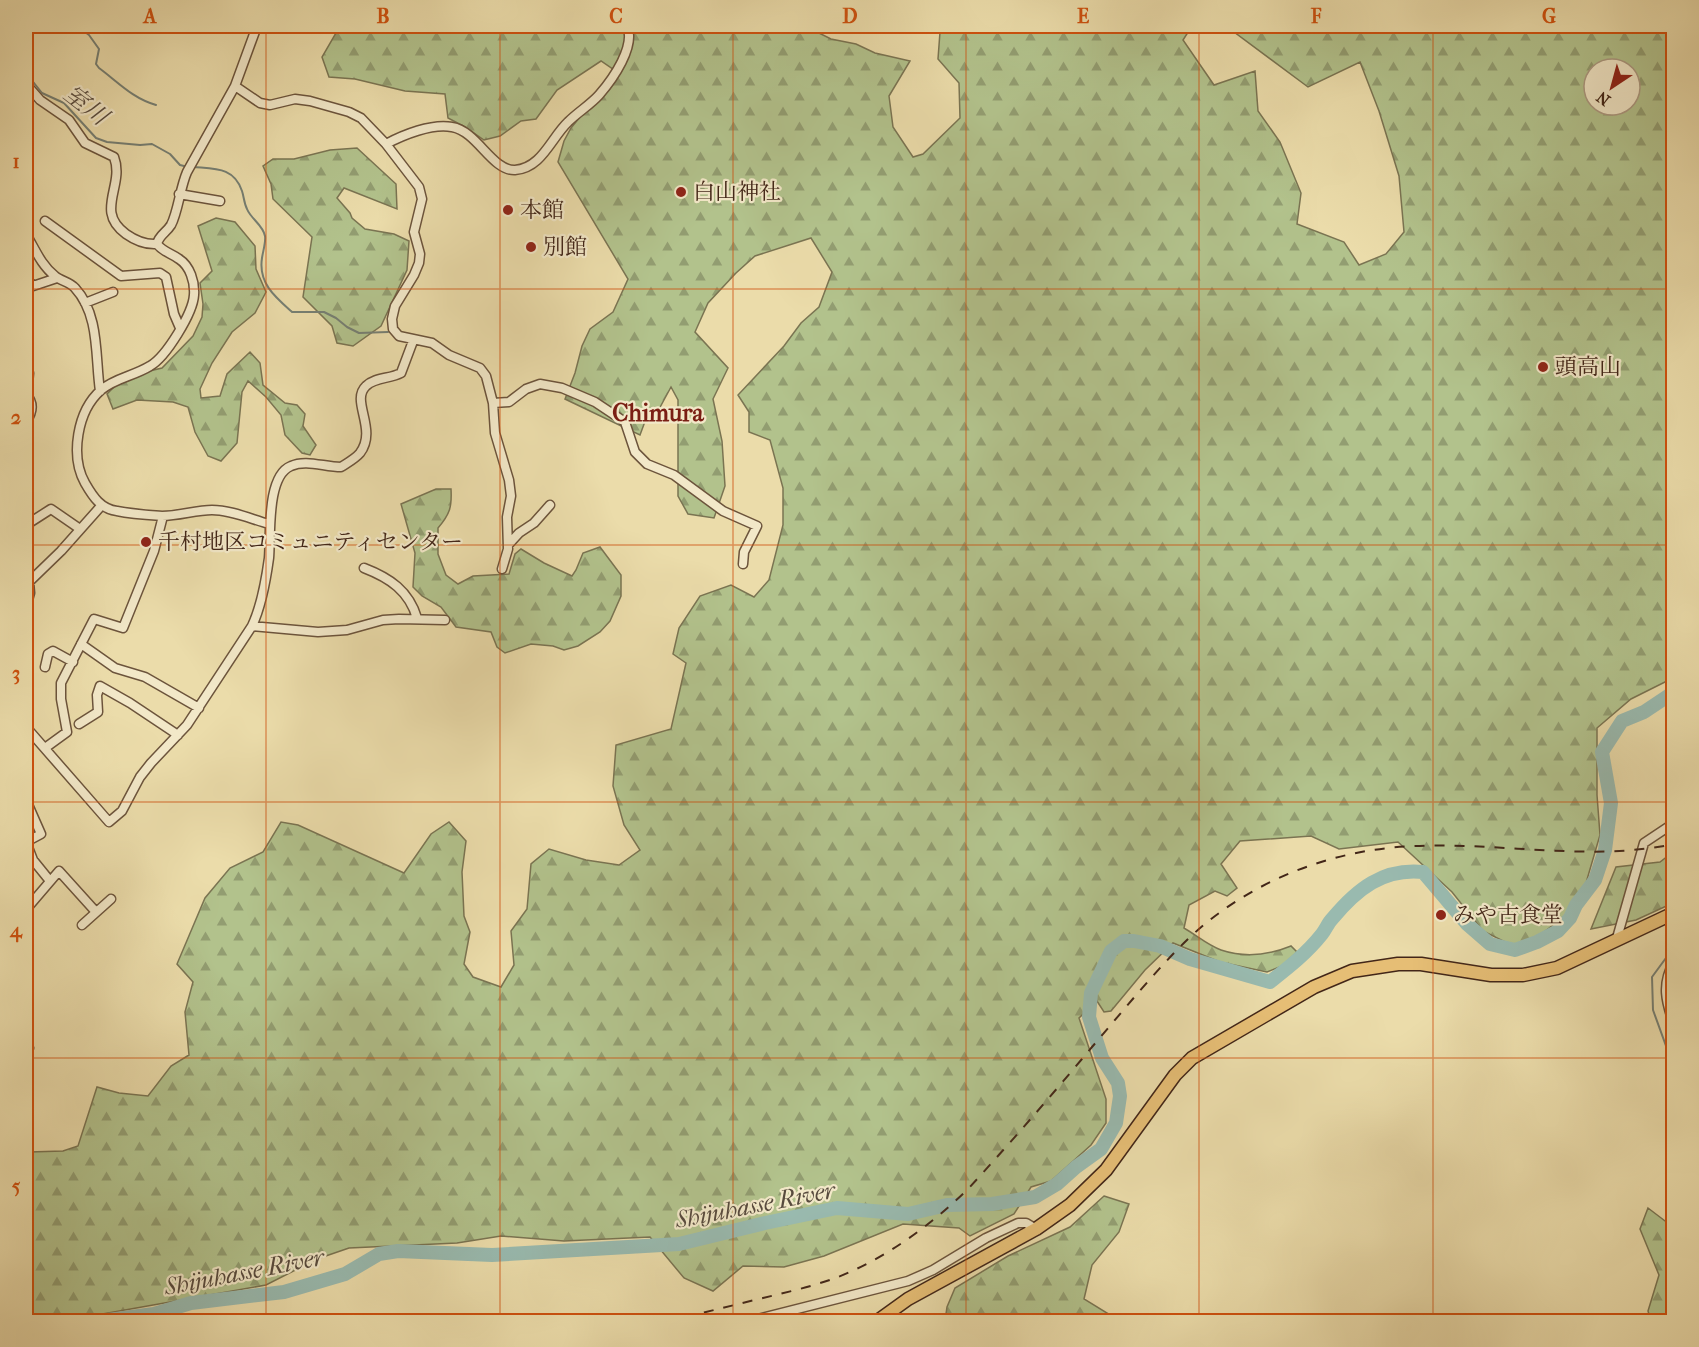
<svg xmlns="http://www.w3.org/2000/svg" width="1699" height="1347" viewBox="0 0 1699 1347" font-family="'IM FELL French Canon','Noto Serif JP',serif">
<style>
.forest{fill:url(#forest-firs);stroke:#7a7452;stroke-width:1.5;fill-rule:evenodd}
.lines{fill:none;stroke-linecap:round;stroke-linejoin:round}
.stream{stroke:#767f73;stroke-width:2}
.river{stroke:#99baaf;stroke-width:14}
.minor-casing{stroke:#6c543c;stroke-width:11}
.highway-casing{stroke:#422618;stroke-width:15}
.minor{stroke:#f2e8c8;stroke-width:8}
.highway{stroke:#e6be75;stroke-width:12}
.rail{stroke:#422618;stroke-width:2;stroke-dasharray:10 10;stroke-linecap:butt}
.grid{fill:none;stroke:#cf510e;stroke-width:1.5;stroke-opacity:0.55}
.poi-dot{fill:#8f2418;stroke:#f2e8c8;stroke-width:2}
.labels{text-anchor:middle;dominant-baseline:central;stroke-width:4.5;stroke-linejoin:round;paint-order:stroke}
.poi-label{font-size:22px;fill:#422618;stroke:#f2e8c8;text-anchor:start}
.water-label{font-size:24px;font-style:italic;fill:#584b3e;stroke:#f2e8c8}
.neighbourhood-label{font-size:24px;font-weight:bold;fill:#7a1f14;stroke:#f2e8c8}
.neatline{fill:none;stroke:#cf510e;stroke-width:2}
.grid-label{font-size:20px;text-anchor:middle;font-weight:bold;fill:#cf510e}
</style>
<defs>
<pattern id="forest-firs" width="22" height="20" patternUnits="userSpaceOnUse" patternTransform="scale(1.5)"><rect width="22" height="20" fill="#b2c28c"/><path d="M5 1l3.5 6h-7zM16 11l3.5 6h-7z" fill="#929d71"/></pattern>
</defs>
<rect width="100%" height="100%" fill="#ebdcaa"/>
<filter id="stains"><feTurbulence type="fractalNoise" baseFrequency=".00333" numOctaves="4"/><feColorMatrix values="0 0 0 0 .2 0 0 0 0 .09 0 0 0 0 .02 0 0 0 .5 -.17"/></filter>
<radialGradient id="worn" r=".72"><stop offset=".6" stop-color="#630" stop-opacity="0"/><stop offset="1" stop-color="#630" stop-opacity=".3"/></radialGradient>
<path class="forest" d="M340 26H805L831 39 856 44 875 53 910 61 889 96 893 127 913 157 923 154 960 118 959 83 938 59 940 32 944 26H1192L1183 40 1214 85 1255 71 1258 111 1280 142 1301 193 1297 224 1344 242 1359 265 1386 254 1404 232 1399 176 1379 111 1360 62 1308 87 1226 26H1673V678L1631 699 1597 728V795L1600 835 1586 883 1566 915 1531 942 1511 945 1483 931 1452 892 1398 842 1339 849 1311 836 1240 841 1221 864 1237 888 1227 896 1215 891 1189 905 1184 928C1196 935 1209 946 1221 950 1245 958 1269 955 1291 946L1297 952 1282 966 1267 972 1220 962 1173 943 1145 970 1111 1011 1104 1012 1097 1001 1079 1018 1106 1099V1123L1091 1145 1051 1181 1031 1187 1014 1214 970 1236 959 1228 903 1224 824 1256 784 1267 743 1266 713 1291 684 1278 650 1237 564 1241 501 1236 457 1243 349 1248 317 1259 266 1285 63 1321H26V1158L29 1152 63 1151 78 1146 97 1087 119 1093 148 1096 171 1066 189 1055 185 1012 193 982 177 964 205 898 230 868 263 852 281 822 298 825 404 873 431 834 449 822 466 841 462 872 464 916 470 932 464 964 473 977 501 987 514 965 511 931 527 909 531 864 549 849 586 860 619 865 640 850 624 825 613 786 616 745 671 729 686 663 673 654 679 628 700 596 731 585 754 597 769 580 783 525V488L770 440 749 432V412L738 395 784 346 801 323 819 307 832 272 811 238 755 256 736 273 708 303 695 332 728 368 713 399 722 441 725 486 714 518 688 514 678 496V400L671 387 658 411 647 416 640 435 565 399 575 373 582 346 590 329 613 312 628 279 558 162 564 141 571 128 617 72 601 61 557 90 536 119 521 121 500 136 484 140 465 127 448 118 445 94 405 91 355 79 329 77 322 57ZM1594 69H1630V105H1594Z
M357 148 396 184 397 209 344 188 337 198 350 213 352 218 365 229 394 234 409 241 407 270 381 326 353 346 337 343 332 326 303 297 312 237 273 199 271 184 263 166 273 159H294L330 150Z
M216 218 235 222 255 246 256 269 266 292 255 313 232 332 212 363 200 389 201 398 220 396 227 374 250 352 260 363 263 385 285 403 297 405 305 414 303 426 316 445 310 455 302 453 285 435 281 415 266 397 248 381 242 392 237 443 221 461 208 456 195 432 188 407 173 402 137 400 113 409 107 394 124 377 162 368 193 336 202 317 203 304 200 283 212 271 198 226Z
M436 489H451C452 507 450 514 438 528V554L446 575 458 584 473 576 509 574 515 554 521 549 544 563 572 576 576 570 583 553 600 547 621 575V596L610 621 600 632 578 646 564 650 553 646 531 644 505 653 497 647 491 632 456 627 441 607 422 596 413 587 415 553 401 504Z
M1673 852V903L1636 920 1591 929 1616 867 1660 862Z
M1104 1196 1129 1204 1119 1232 1092 1265 1084 1299 1120 1321H945L947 1307 955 1288 1008 1256 1070 1227Z
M1648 1208 1673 1227V1321H1651L1648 1311 1659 1275 1640 1229Z"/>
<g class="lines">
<path class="stream" d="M77 26 89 35 99 49 96 64 99 68C118 82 132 98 156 105
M26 73 42 93 64 103 96 138 107 142 140 145 152 144 170 154 180 165 188 167
M193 167C215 169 234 167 242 191 244 197 244 203 247 209 251 219 263 225 265 236 266 242 263 251 262 258 258 283 275 297 292 312H324L336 318 347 327 359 333 388 332
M1674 947 1652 977 1653 1010 1674 1068
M1674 1182 1669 1194 1668 1224 1674 1233"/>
<path class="river" d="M93 1322 154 1314 191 1303 284 1292 345 1274 379 1254 398 1251 492 1255 679 1244 765 1223 837 1208 908 1214 947 1205 992 1204 1035 1197 1057 1184 1076 1167 1101 1149 1116 1123 1120 1096 1118 1083 1102 1058 1089 1017 1091 993 1111 951 1124 941H1134L1160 946 1190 959 1270 982C1289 967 1307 953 1322 934 1326 929 1328 923 1332 919 1357 889 1383 868 1423 872L1467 924 1490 944 1515 950 1537 942 1558 931 1570 918 1576 905 1595 880 1605 850 1611 803 1602 752 1622 721 1644 712 1674 692"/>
<defs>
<path id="minor" d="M26 84 40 100 69 120 85 143 114 157C125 186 94 211 126 234 136 241 145 245 157 244
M235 86 260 103 270 105 295 99 310 101 349 112 361 118 386 144 419 187 422 199 414 232 420 254 419 263 414 275 395 306 392 319 393 329 399 336 432 343 449 355 480 368 486 376 493 403 495 433 509 480 511 496 507 517 508 549 502 569
M386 144C403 135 432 123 452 127 477 131 492 171 515 170 542 168 551 138 568 122 578 112 590 105 599 95 613 79 636 46 627 26
M179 194 220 201
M45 221 121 276 160 273 166 277 174 314 180 328
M26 234C35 249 41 265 55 276 61 281 70 282 75 288 100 315 95 357 100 391
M157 244C163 252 171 253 179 259 190 266 195 282 194 295 193 313 166 357 150 366 134 376 115 378 101 390 77 411 70 456 85 483 93 497 101 509 117 511 132 514 148 515 162 516 179 516 196 510 212 510 231 510 251 519 269 524
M157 244C159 235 166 233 171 225 178 212 180 188 187 172L235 86 257 26
M26 278 33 286 57 278
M85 303 113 292
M26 394C34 403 33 412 26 422
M27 394 29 373
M493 403 509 402 526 389 540 384 562 388 595 402 625 422 635 452 647 464 674 475 723 511 757 526 744 552 743 564
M26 525 51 509 80 529
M508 545 519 533 534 523 550 505
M364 568C390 578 409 591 417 618
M26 607 30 593 29 582 61 551 101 506
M252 626 318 632 347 630 383 620 399 619 445 620
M81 644 115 668 145 677 199 708
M45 667 48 654 53 651 73 662
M79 724 98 712 97 695 100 686 130 703 178 735
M26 727 109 822 122 811 140 777 151 763 187 725 252 626C262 605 266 580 269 558 271 536 266 476 291 466 306 459 324 467 341 467 347 463 355 459 360 453 378 429 350 401 366 386 375 377 390 379 401 373L413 341
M45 748 67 732 61 699V683L94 619 123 628 154 551 163 516
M26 800 41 834 26 842 33 860 50 881
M26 913 29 906 59 871 96 912
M82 925 111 899
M1617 938 1644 843 1674 823
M1674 962C1661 984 1666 1002 1674 1025
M26 1046 29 1048
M746 1322 908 1281 933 1270 986 1238 1018 1223H1026L1036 1229"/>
<path id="highway" d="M876 1322 908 1299 1036 1229 1070 1205 1106 1170 1175 1075 1192 1058 1314 987 1352 971 1398 964H1421L1491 975H1523L1557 968 1674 913"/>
</defs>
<use href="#minor" class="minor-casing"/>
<use href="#highway" class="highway-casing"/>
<use href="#minor" class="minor"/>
<use href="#highway" class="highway"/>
<path class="rail" d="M665 1322C698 1314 730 1306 763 1298 788 1292 814 1286 838 1277 888 1257 931 1225 969 1188 1011 1142 1052 1095 1092 1047 1123 1011 1154 972 1188 939 1249 881 1332 849 1415 846 1501 842 1589 862 1674 844"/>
</g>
<path class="grid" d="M266 26V1322M500 26V1322M733 26V1322M966 26V1322M1199 26V1322M1433 26V1322M26 289H1674M26 545H1674M26 802H1674M26 1058H1674"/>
<g class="poi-dot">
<circle cx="681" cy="192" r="6"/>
<circle cx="508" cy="210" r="6"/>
<circle cx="531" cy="247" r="6"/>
<circle cx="1543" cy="367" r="6"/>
<circle cx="146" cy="542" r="6"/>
<circle cx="1441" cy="915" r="6"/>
</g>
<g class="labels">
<g class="poi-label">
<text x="693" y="192">白山神社</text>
<text x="520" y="210">本館</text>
<text x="543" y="247">別館</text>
<text x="1555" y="367">頭高山</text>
<text x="158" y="542">千村地区コミュニティセンター</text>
<text x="1453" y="915">みや古食堂</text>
</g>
<g class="water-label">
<text transform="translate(86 105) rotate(38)">室川</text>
<text transform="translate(755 1205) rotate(-11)">Shijuhasse River</text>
<text transform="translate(244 1272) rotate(-11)">Shijuhasse River</text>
</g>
<g class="neighbourhood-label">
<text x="658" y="413">Chimura</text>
</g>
</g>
<rect width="1699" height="1347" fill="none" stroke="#ebdcaa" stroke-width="66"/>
<g transform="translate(1612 87) rotate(216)"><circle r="28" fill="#f2e8c8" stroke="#ac9a82" stroke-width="1.5"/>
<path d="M0-4.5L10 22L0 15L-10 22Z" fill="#8f2418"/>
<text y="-9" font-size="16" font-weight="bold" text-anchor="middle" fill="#422618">N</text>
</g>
<rect x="33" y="33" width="1633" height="1281" class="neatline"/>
<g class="grid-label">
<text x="150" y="23">A</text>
<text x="383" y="23">B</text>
<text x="616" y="23">C</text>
<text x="850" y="23">D</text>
<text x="1083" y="23">E</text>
<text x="1316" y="23">F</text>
<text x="1549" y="23">G</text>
<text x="16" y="168">1</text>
<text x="16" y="424">2</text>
<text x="16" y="680">3</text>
<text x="16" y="937">4</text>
<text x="16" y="1193">5</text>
</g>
<rect width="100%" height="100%" filter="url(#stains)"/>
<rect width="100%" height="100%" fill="url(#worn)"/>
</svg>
